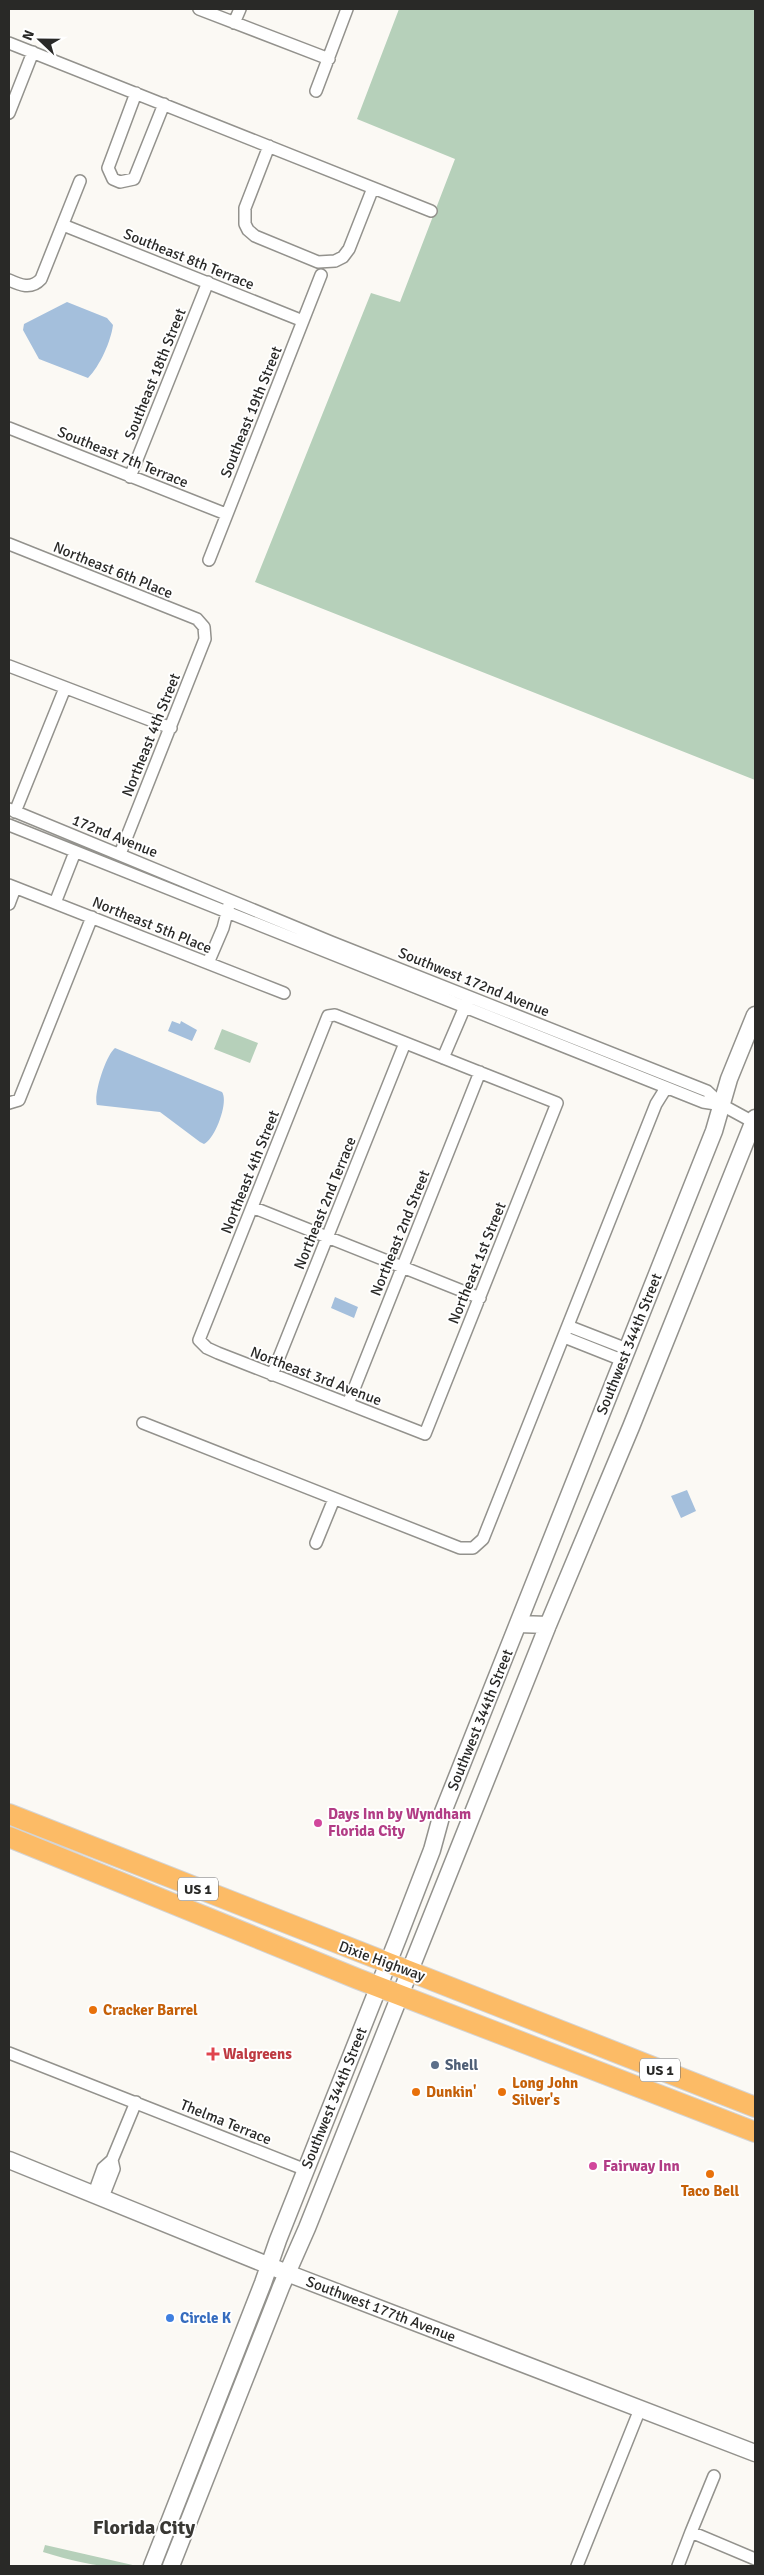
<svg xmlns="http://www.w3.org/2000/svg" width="764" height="2575" viewBox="0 0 764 2575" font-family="Signika,sans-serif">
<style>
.green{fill:#b6d0ba}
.water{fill:#a4bfdc}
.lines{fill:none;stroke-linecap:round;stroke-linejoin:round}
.street-casing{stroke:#93928d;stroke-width:14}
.secondary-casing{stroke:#93928d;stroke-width:19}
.highway-casing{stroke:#d4d4d4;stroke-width:22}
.street{stroke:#fff;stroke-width:11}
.secondary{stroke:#fff;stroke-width:16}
.highway{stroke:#fcbb66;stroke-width:20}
.hotel-dot{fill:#d1479c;stroke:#fff;stroke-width:2}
.food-dot{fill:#e8710a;stroke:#fff;stroke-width:2}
.health-dot{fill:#e0444e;stroke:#fff;stroke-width:2}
.service-dot{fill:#5c6f8a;stroke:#fff;stroke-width:2}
.shop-dot{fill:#3f7fe0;stroke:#fff;stroke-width:2}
.labels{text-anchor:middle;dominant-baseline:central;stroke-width:4;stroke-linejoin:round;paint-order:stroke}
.shield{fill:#fff;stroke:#696968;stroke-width:1}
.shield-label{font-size:14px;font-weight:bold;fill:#292927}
.street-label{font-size:15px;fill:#292927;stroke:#fff}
.hotel-label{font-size:15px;font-weight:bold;fill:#b23c85;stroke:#fff;text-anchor:start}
.food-label{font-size:15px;font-weight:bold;fill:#c56008;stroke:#fff;text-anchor:start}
.health-label{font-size:15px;font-weight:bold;fill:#be3a42;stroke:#fff;text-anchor:start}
.service-label{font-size:15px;font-weight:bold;fill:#4e5e75;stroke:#fff;text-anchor:start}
.shop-label{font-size:15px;font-weight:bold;fill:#366cbe;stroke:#fff;text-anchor:start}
.district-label{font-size:20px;font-weight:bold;fill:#393834;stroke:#fff}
</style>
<rect width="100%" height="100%" fill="#fbf9f4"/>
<path class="green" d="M399 9H755V780L255 582 371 293 400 302 455 159 357 119Z
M222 1029 258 1043 250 1063 214 1049Z
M45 2545 137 2566C107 2570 72 2561 43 2552Z"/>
<path class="water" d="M67 302 107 318 113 325C111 341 100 366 88 378L39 359 23 330 24 324Z
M172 1021 180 1024 181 1021 197 1030 192 1041 168 1031Z
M115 1048 222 1092C229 1102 215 1139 204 1144L200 1142 160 1112 97 1105C93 1095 106 1055 115 1048Z
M335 1297 358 1307 354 1318 331 1308Z
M687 1490 696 1511 681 1518 671 1496Z"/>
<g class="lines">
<defs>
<path id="street" d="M199 9 329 59
M234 23 240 9
M9 43 431 211
M316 91 347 9
M136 93 108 168 113 179 120 182 134 179 164 104
M9 113 33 52
M269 146 245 208V224L248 230 255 236 318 262 335 261 343 257 349 249 373 188
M63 225 303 321
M9 280C20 285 31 290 41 279L80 181
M9 428 226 514
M130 477 208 282
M9 544 197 619 204 627 205 639 120 854
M209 560 321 275
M9 666 171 728
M9 809 331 942 707 1091 722 1105 755 1123
M15 812 65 688
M9 825 703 1102 722 1105
M9 885 284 993
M55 903 75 852
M9 904 15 888
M208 963 223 928 229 905
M335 1015 557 1103 425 1434 218 1353 207 1348 199 1340 328 1016Z
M443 1058 467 1002
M9 1103 19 1100 92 917
M252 1207 480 1298
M568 1326 627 1349
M564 1337 622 1360
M272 1375 405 1043
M348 1404 480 1072
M143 1423 460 1548H473L483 1539 656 1104 666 1088
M316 1543 334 1499
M9 2053 306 2170
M94 2193 103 2168 112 2160
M103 2197 114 2169 112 2160 136 2102
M691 2532 714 2476
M577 2566 640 2409
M678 2566 691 2532 755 2559"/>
<path id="secondary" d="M518 1624 548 1625
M9 2160 287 2273 755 2453
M152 2566 263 2283 278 2240 398 1938 432 1850 441 1817 714 1131 729 1079 755 1015
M171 2566 281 2287 307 2228 548 1625 631 1427 755 1118"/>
<path id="highway" d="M9 1814 755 2107
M9 1837 358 1979 755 2132"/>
</defs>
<use href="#street" class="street-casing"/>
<use href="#secondary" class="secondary-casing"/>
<use href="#highway" class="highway-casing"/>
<use href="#street" class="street"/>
<use href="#secondary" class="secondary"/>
<use href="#highway" class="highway"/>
</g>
<g class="hotel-dot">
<circle cx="318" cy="1823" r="5"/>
<circle cx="593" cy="2166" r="5"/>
</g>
<g class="food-dot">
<circle cx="93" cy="2010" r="5"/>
<circle cx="416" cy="2092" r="5"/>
<circle cx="502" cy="2092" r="5"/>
<circle cx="710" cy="2174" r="5"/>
</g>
<path class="health-dot" d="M210.5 2046.5h5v5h5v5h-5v5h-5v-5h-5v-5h5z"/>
<circle class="service-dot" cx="435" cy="2065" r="5"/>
<circle class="shop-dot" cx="170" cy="2318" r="5"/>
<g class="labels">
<g class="shield">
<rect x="178" y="1877.5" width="40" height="23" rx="4"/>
<rect x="640" y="2058.5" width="40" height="23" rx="4"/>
</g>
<g class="shield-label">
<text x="198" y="1889">US 1</text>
<text x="660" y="2070">US 1</text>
</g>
<g class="street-label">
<text transform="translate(189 259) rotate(22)">Southeast 8th Terrace</text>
<text transform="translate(155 374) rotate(-68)">Southeast 18th Street</text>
<text transform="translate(251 412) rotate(-68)">Southeast 19th Street</text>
<text transform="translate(123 457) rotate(22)">Southeast 7th Terrace</text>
<text transform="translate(113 570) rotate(22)">Northeast 6th Place</text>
<text transform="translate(151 735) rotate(-68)">Northeast 4th Street</text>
<text transform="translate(115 836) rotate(22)">172nd Avenue</text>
<text transform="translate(152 925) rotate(22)">Northeast 5th Place</text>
<text transform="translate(474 982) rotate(22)">Southwest 172nd Avenue</text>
<text transform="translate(250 1172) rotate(-68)">Northeast 4th Street</text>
<text transform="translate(325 1203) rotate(-68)">Northeast 2nd Terrace</text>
<text transform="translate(400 1233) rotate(-68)">Northeast 2nd Street</text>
<text transform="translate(477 1263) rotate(-68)">Northeast 1st Street</text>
<text transform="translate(629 1344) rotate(-68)">Southwest 344th Street</text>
<text transform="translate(316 1376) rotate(21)">Northeast 3rd Avenue</text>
<text transform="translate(480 1720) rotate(-68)">Southwest 344th Street</text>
<text transform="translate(382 1961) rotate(20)">Dixie Highway</text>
<text transform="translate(334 2098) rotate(-68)">Southwest 344th Street</text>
<text transform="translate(226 2122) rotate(22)">Thelma Terrace</text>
<text transform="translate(381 2309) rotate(21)">Southwest 177th Avenue</text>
</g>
<g class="hotel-label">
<text x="328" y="1814">Days Inn by Wyndham<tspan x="328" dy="17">Florida City</tspan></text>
<text x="603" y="2166">Fairway Inn</text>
</g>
<g class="food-label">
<text x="103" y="2010">Cracker Barrel</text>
<text x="512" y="2083">Long John<tspan x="512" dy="17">Silver's</tspan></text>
<text x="426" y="2092">Dunkin'</text>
<text x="710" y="2191" text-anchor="middle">Taco Bell</text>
</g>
<g class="health-label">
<text x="223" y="2054">Walgreens</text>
</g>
<g class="service-label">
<text x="445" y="2065">Shell</text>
</g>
<g class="shop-label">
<text x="180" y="2318">Circle K</text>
</g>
<g class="district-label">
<text x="144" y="2527">Florida City</text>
</g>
</g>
<rect width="764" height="2575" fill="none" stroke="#292927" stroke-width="20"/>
<g transform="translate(40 40) rotate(292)" stroke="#ffffff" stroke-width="4" paint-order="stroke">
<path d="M0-4L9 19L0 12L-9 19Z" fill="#292927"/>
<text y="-8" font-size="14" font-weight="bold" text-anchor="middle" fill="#292927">N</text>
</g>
</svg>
